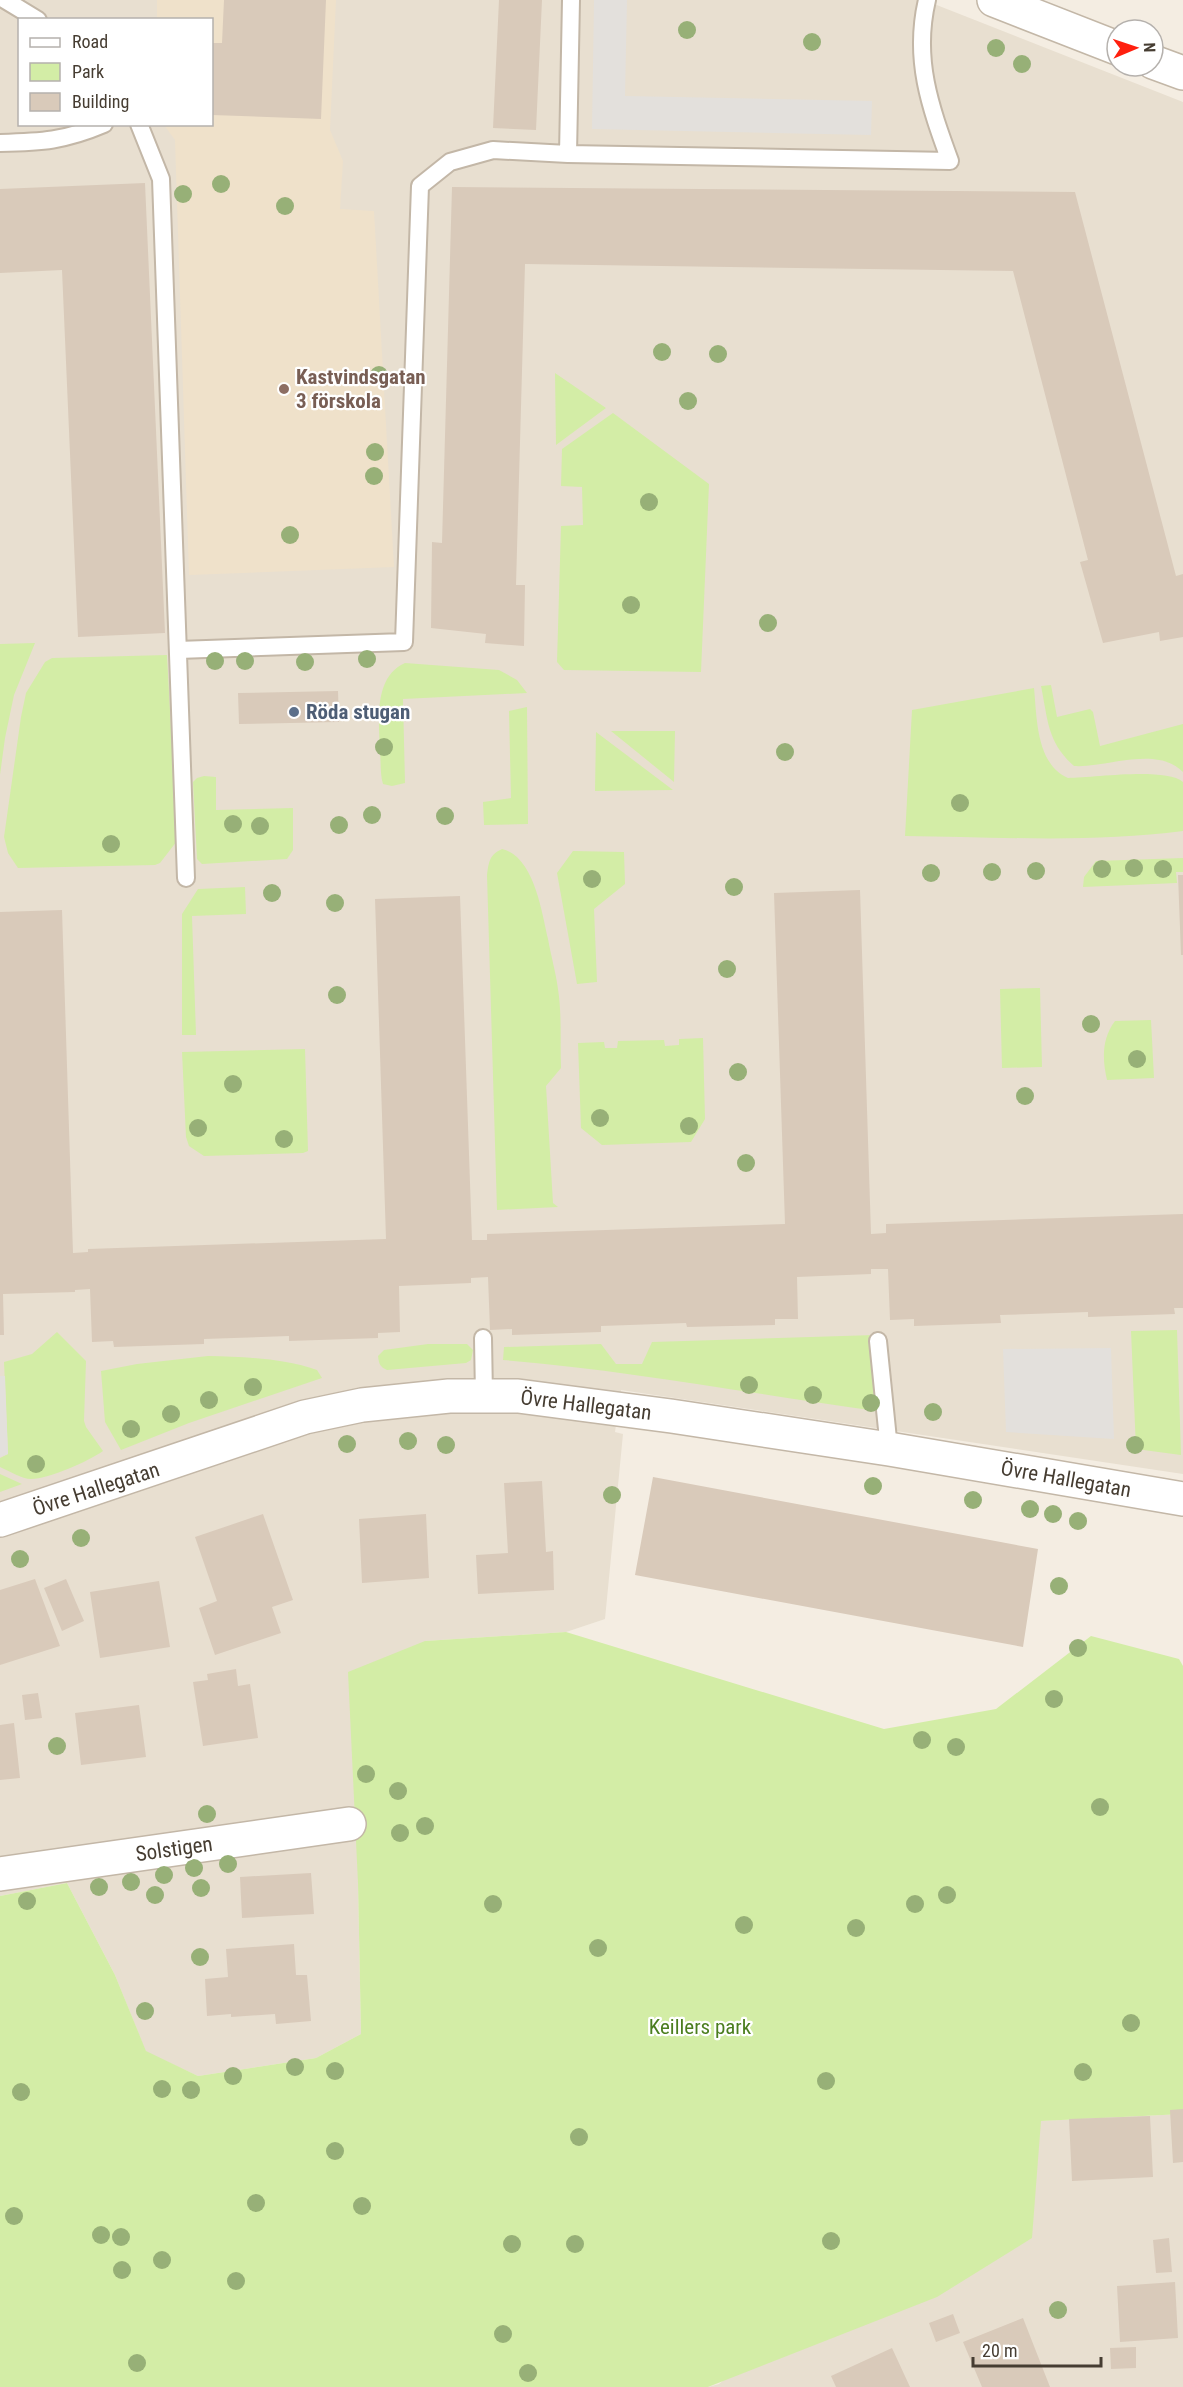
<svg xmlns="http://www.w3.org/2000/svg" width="1183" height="2387" viewBox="0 0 1183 2387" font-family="'Roboto Condensed',sans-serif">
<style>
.residential{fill:#e8dfd0;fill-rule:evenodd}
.education{fill:#efe1ca}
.green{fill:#d3eda6}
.parking{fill:#e3e0dc}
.building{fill:#d9caba}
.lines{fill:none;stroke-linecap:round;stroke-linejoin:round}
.lane-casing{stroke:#c3b7a7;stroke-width:20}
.street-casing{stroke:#c3b7a7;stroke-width:36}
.lane{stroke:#fff;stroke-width:16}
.street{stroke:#fff;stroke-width:33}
.tree{fill:#97b077}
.education-dot{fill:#8d6e63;stroke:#fff;stroke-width:2}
.service-dot{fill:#5c6f8a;stroke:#fff;stroke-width:2}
.labels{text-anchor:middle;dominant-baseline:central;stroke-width:4.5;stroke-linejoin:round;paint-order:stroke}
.education-label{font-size:21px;font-weight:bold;fill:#785e54;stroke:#fff;text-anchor:start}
.service-label{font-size:21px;font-weight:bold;fill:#4e5e75;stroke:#fff;text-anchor:start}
.street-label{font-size:21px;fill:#463d32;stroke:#fff}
.park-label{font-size:21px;fill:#4b7e1f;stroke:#fff}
</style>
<rect width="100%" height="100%" fill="#f4ede2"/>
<path class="residential" d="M0 0H924L1183 102V1474L621 1390 615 1432 623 1434 605 1619 566 1632 425 1641 358 1883 361 2034 316 2058 198 2076 146 2052 115 1975 67 1883 0 1896ZM20 20H212V124H20Z
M1183 2114V2387H708L719 2384 1040 2121Z"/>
<path class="education" d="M157 0H336L330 130 343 161 340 209 374 211 394 567 189 575 175 140 164 125 212 124V20H157Z"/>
<path class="green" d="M555 373 606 408 556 445Z
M613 413 709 484 701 672 564 670 557 662 561 526 583 525 582 487 561 486 562 449Z
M35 643 14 695 5 738 0 775V644Z
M167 655 177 841 160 863 155 865 18 868 8 853 4 837 21 717 26 693 45 662 52 658Z
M405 663 499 670 517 680 527 693 403 699 405 783 392 786 383 784C380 775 381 762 380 752 379 722 373 677 405 663Z
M1051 685 1057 717 1090 709 1093 712 1100 746 1183 724V772C1156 745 1107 768 1074 766 1047 742 1048 720 1041 686Z
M1034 688C1037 718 1036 764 1068 778 1093 778 1165 767 1183 782V831C1092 843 997 837 905 836L912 710Z
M527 707 528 824 484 825 483 802 511 798 509 711Z
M611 731H675L674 782Z
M596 732 673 790 595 791Z
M204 776 216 777V810L293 808V850L287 859 202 864 197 859 193 782 197 778Z
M502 849C534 856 542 913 548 939 551 956 556 973 558 989 562 1015 560 1042 561 1068L546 1086 553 1203 558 1207 497 1210 487 875C489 862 489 855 502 849Z
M573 851 624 852 625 884 594 909 597 982 577 984 557 873Z
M1183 858V872H1176L1177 883 1083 887 1084 877 1096 861Z
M245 887 246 914 192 916 196 1035H182V914L198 889Z
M1040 988 1042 1067 1002 1068 1000 989Z
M1151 1020 1154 1078 1107 1080C1102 1059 1102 1038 1115 1021Z
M703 1038 705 1119 691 1142 602 1145 581 1128 578 1043 604 1042 605 1048H617L618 1041 664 1040 665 1046 679 1045V1039Z
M305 1049 308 1151 303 1153 204 1156 189 1146 186 1137 182 1052Z
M1177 1330 1181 1455 1136 1449 1131 1331Z
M57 1332 86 1361 84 1421 86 1427 103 1451C89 1461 49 1479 31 1479 22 1479 9 1471 0 1467V1458L8 1454 4 1362 32 1354Z
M875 1335 877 1411C752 1394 628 1370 503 1360L504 1347 601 1344 616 1364H642L652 1342Z
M428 1344H467L473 1350 471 1360 466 1363 387 1370C380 1367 379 1364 378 1356L384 1350Z
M208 1356C244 1357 282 1358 317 1370L322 1378 189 1423 121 1450 105 1422 101 1371 137 1364Z
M0 1474 22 1484 0 1492Z
M566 1632 884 1729 996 1709 1091 1636 1179 1659 1183 1666V2114L1041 2121 1032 2238 937 2297 708 2387H0V1896L67 1883 115 1975 146 2051 198 2076 316 2058 361 2034 358 1883 348 1672 425 1641Z"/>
<path class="parking" d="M594 0H627L625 96 872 101 871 135 592 129Z
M1111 1348 1114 1439 1006 1432 1003 1349Z
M0 1376H5L8 1454 0 1457Z"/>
<path class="building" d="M224 0H326L321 119 212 115V43H222Z
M499 0H542L536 130 493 128Z
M145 183 165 633 78 637 62 270 0 273V189Z
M452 187 1075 192 1176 576 1183 574V637L1160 641 1159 632 1103 643 1080 562 1088 560 1013 271 525 264 516 585H525L524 646 485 643 486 634 431 628 432 542 442 543Z
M338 691 339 722 239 724 238 693Z
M1178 875H1183V955H1181Z
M860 890 871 1234 886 1233V1224L1183 1214V1308H1174L1175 1314 1088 1317V1312L1000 1315 1001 1323 914 1326V1319L890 1320 888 1269H871V1274L797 1277 798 1319H775V1325L687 1327 686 1323 601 1326V1332L512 1335V1329L490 1330 488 1277 471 1278V1283L399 1286 400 1332 378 1333V1338L289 1341V1336L204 1339V1344L114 1347 113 1341 92 1342 90 1289 75 1290V1292L3 1294 4 1335H0V912L62 910 73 1253 88 1252V1249L386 1239 375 899 460 896 472 1240H487V1234L785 1224 774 893Z
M653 1477 1038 1549 1023 1647 635 1575Z
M542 1481 546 1552 553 1551 554 1590 478 1594 476 1555 508 1553 504 1483Z
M263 1514 293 1600 272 1607 281 1633 215 1655 199 1608 217 1601 195 1537Z
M426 1514 429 1578 362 1583 359 1519Z
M35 1579 60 1646 0 1665V1590Z
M66 1579 84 1621 62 1631 44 1588Z
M159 1581 170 1647 100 1658 90 1592Z
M236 1669 238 1686 250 1684 258 1738 203 1746 193 1682 208 1680 207 1674Z
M38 1693 42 1718 25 1720 22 1695Z
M139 1705 146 1757 81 1765 75 1713Z
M14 1723 20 1778 0 1780V1725Z
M311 1873 314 1914 242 1918 240 1877Z
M294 1944 296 1975H307L311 2021 276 2024 275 2014 231 2017V2014L207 2016 205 1979 228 1977 226 1949Z
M1183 2109V2162L1173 2163 1170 2110Z
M1150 2116 1153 2177 1072 2181 1069 2119Z
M1169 2238 1172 2272 1156 2273 1153 2240Z
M1175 2282 1178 2338 1120 2342 1117 2286Z
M953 2314 960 2333 936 2342 929 2323Z
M1023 2318 1050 2387H982L963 2342Z
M1136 2347V2368L1111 2369 1110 2348Z
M892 2348 910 2387H836L831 2376Z"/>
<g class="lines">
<defs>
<path id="lane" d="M5 0 38 20
M571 0 568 154 950 161C930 106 913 59 927 0
M139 124 161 179 186 878
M0 143C42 142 64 141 104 124
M178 650 404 642 420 186 450 162 493 150 568 154
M483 1338 484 1396
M878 1341 889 1449"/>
<path id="street" d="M994 0 1117 48
M1153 62 1183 73
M0 1520 305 1417 362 1405 449 1396H518L671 1416 889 1449 1183 1499
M0 1874 349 1824"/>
</defs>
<use href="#lane" class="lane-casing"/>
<use href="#street" class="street-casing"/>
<use href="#lane" class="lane"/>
<use href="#street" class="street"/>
</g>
<g class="tree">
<circle cx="687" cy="30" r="9"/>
<circle cx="812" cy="42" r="9"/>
<circle cx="996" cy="48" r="9"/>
<circle cx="1022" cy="64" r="9"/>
<circle cx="221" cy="184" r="9"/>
<circle cx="183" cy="194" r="9"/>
<circle cx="285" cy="206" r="9"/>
<circle cx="662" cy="352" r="9"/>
<circle cx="718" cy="354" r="9"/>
<circle cx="379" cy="375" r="9"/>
<circle cx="688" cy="401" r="9"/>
<circle cx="375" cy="452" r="9"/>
<circle cx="374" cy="476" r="9"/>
<circle cx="649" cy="502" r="9"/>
<circle cx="290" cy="535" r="9"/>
<circle cx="631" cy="605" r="9"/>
<circle cx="768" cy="623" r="9"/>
<circle cx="367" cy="659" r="9"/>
<circle cx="215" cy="661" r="9"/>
<circle cx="245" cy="661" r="9"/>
<circle cx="305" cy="662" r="9"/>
<circle cx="384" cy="747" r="9"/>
<circle cx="785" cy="752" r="9"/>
<circle cx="960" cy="803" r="9"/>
<circle cx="372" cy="815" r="9"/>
<circle cx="445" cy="816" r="9"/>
<circle cx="233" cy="824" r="9"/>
<circle cx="339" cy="825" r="9"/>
<circle cx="260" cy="826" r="9"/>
<circle cx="111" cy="844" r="9"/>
<circle cx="1134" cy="868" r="9"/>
<circle cx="1102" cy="869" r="9"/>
<circle cx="1163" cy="869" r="9"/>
<circle cx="1036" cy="871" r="9"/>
<circle cx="992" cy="872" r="9"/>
<circle cx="931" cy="873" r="9"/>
<circle cx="592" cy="879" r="9"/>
<circle cx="734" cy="887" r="9"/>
<circle cx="272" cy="893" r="9"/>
<circle cx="335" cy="903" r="9"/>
<circle cx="727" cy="969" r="9"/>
<circle cx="337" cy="995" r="9"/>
<circle cx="1091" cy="1024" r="9"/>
<circle cx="1137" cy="1059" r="9"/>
<circle cx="738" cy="1072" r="9"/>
<circle cx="233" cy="1084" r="9"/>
<circle cx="1025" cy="1096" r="9"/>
<circle cx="600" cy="1118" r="9"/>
<circle cx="689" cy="1126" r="9"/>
<circle cx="198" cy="1128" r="9"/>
<circle cx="284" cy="1139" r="9"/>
<circle cx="746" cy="1163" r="9"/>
<circle cx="749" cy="1385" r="9"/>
<circle cx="253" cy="1387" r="9"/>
<circle cx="813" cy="1395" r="9"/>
<circle cx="209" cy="1400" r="9"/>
<circle cx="871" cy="1403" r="9"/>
<circle cx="933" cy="1412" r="9"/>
<circle cx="171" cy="1414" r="9"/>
<circle cx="131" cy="1429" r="9"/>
<circle cx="408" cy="1441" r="9"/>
<circle cx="347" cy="1444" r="9"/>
<circle cx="446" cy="1445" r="9"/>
<circle cx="1135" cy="1445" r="9"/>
<circle cx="36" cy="1464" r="9"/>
<circle cx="873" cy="1486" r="9"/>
<circle cx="612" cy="1495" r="9"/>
<circle cx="973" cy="1500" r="9"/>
<circle cx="1030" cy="1509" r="9"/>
<circle cx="1053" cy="1514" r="9"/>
<circle cx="1078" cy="1521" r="9"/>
<circle cx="81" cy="1538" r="9"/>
<circle cx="20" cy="1559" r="9"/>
<circle cx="1059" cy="1586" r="9"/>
<circle cx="1078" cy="1648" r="9"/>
<circle cx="1054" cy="1699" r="9"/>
<circle cx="922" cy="1740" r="9"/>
<circle cx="57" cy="1746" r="9"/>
<circle cx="956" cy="1747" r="9"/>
<circle cx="366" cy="1774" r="9"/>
<circle cx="398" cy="1791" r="9"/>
<circle cx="1100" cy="1807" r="9"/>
<circle cx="207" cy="1814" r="9"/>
<circle cx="425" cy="1826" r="9"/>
<circle cx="400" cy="1833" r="9"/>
<circle cx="228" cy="1864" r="9"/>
<circle cx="194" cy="1868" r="9"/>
<circle cx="164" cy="1875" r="9"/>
<circle cx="131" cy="1882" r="9"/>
<circle cx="99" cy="1887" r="9"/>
<circle cx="201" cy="1888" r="9"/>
<circle cx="155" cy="1895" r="9"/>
<circle cx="947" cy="1895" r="9"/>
<circle cx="27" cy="1901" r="9"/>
<circle cx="493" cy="1904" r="9"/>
<circle cx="915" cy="1904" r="9"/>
<circle cx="744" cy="1925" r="9"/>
<circle cx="856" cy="1928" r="9"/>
<circle cx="598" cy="1948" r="9"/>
<circle cx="200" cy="1957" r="9"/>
<circle cx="145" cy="2011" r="9"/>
<circle cx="1131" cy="2023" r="9"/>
<circle cx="295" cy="2067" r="9"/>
<circle cx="335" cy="2071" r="9"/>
<circle cx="1083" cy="2072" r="9"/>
<circle cx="233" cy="2076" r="9"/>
<circle cx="826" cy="2081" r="9"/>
<circle cx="162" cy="2089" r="9"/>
<circle cx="191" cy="2090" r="9"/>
<circle cx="21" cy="2092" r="9"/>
<circle cx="579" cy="2137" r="9"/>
<circle cx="335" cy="2151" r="9"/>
<circle cx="256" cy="2203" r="9"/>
<circle cx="362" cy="2206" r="9"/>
<circle cx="14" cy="2216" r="9"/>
<circle cx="101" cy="2235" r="9"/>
<circle cx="121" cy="2237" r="9"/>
<circle cx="831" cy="2241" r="9"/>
<circle cx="512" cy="2244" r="9"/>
<circle cx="575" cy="2244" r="9"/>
<circle cx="162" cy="2260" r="9"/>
<circle cx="122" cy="2270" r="9"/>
<circle cx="236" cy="2281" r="9"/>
<circle cx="1058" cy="2310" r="9"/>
<circle cx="503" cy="2334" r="9"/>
<circle cx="137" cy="2363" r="9"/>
<circle cx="528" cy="2373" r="9"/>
</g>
<circle class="education-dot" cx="284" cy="389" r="6"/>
<circle class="service-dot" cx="294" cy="712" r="6"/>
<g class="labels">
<g class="education-label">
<text x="296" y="377">Kastvindsgatan<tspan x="296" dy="24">3 förskola</tspan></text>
</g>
<g class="service-label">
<text x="306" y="712">Röda stugan</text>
</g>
<g class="street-label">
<text transform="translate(586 1405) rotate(7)">Övre Hallegatan</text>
<text transform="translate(1066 1479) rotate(10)">Övre Hallegatan</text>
<text transform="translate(96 1489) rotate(-18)">Övre Hallegatan</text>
<text transform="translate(174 1849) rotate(-8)">Solstigen</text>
</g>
<g class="park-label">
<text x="700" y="2027">Keillers park</text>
</g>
</g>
<rect x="18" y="18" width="195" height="108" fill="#ffffff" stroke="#b5b1ad" stroke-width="1.5"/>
<rect x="30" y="38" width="30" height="9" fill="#ffffff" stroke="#b5b1ad" stroke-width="1.5"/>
<text x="72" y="48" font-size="18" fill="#463d32">Road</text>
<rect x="30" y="63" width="30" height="18" fill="#d3eda6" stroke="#b5b1ad" stroke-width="1.5"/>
<text x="72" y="78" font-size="18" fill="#463d32">Park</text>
<rect x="30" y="93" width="30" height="18" fill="#d9caba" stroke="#b5b1ad" stroke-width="1.5"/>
<text x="72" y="108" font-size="18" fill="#463d32">Building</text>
<g transform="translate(1135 48) rotate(88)"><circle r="28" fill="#ffffff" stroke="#b5b1ad" stroke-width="1.5"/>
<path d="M0-4.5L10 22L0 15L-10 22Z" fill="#ff1f0e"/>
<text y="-9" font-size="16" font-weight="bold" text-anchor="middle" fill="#463d32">N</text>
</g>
<path d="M973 2357v9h128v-9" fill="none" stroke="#463d32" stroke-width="3"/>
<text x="982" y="2357" font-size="18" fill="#463d32" stroke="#ffffff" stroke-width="4.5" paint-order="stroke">20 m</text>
</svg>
